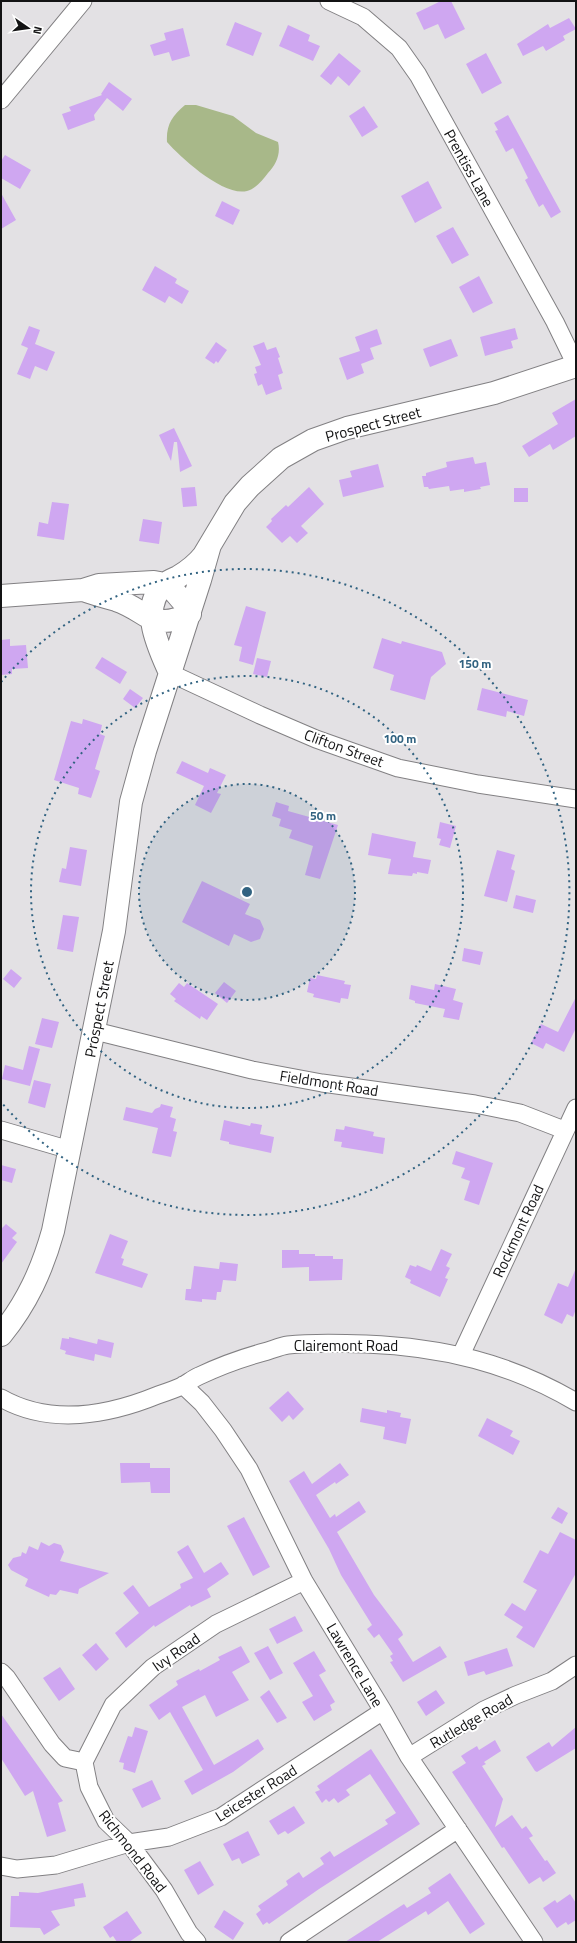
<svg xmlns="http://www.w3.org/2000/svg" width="577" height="1943" viewBox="0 0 577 1943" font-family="'Titillium Web',sans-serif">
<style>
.green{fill:#a8b889}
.building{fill:#cfa7f1}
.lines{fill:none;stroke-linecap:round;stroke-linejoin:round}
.street-casing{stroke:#828083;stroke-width:19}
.secondary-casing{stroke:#828083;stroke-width:24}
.street{stroke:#fff;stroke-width:17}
.secondary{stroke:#fff;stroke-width:22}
.ring{fill:none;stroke:#326381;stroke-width:2;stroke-dasharray:2 4}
.labels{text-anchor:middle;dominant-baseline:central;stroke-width:4;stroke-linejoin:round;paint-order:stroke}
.street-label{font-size:15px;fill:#131314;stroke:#fff}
.centre{fill:#326381;stroke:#fff;stroke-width:2}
.ring-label{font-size:12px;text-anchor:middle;font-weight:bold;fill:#326381;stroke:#fff;stroke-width:4;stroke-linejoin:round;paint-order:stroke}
</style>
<rect width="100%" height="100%" fill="#e3e1e4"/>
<path class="green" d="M185 105H196L233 116 256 133 278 142C281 154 276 165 268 173 263 180 255 189 247 191 224 197 181 158 167 142 166 125 172 116 185 105Z"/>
<path class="building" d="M441 1H451L465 29 445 39 438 24 424 30 416 13Z
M569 18 576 29 563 36 565 40 546 51 543 46 523 56 517 44 548 24 550 28Z
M235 22 262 33 253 56 226 45Z
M288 25 310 35 308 41 320 46 313 61 279 46Z
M183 28 190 56 172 61 169 52 154 56 150 45 166 40 164 33Z
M339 53 361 71 349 86 338 76 331 85 320 76Z
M486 53 502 83 482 94 466 64Z
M109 82 132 99 123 111 107 98 94 115 95 120 68 130 62 114 71 111 69 107 102 95 101 94Z
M364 106 378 127 362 137 349 116Z
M508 115 561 212 551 218 543 204 539 207 525 180 528 178 513 148 506 152 495 131 498 130 494 123Z
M5 155 31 170 20 189 1 178V161Z
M428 181 442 208 415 223 401 196Z
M1 193 16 220 1 229Z
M222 201 240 210 233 225 215 216Z
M453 227 469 255 452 264 436 236Z
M155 266 177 279 175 283 189 291 182 304 169 296 165 303 142 290Z
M479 276 493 303 473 313 459 287Z
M29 326 40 330 35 344 55 352 47 371 35 366 30 379 17 374 28 348 21 345Z
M515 328 518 339 511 341 513 348 485 356 480 337Z
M377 329 382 344 370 348 374 359 361 364 364 373 347 380 339 358 360 351 355 337Z
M451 339 458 356 430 367 423 349Z
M216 342 227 350 218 363 216 361 214 364 205 358Z
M264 342 267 350 276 347 280 357 278 358 283 373 278 375 282 389 266 395 262 384 258 386 254 374 257 373 255 367 261 365 253 346Z
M576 399V436L553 450 550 444 529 457 522 446 558 424 552 413Z
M174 428 192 466 180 472 177 442H174L171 461 159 435Z
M473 457 475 464 486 462 490 485 480 487 481 489 464 492V489L450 491 449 486 429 489 428 487H424L422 476H426V473L447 467 446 462Z
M378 464 384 487 343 497 339 480 352 477 350 471Z
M195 487 197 506 183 507 181 488Z
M309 487 324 504 301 526 308 533 297 543 290 536 282 543 266 527 272 521 271 519 286 505 288 507Z
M514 488H528V502H514Z
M52 502 69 504 64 540 37 536 39 522 48 524Z
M143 519 162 522 159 544 139 541Z
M246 606 266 612 253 665 239 661 242 647 234 645Z
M382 638 401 644 402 641 442 652 446 664 431 677 425 700 390 690 394 675 373 668Z
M10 639V646L26 645 28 668 12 669V674L1 675V640Z
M102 657 127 672 120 684 95 668Z
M257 658 271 661 267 677 253 674Z
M482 688 528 700 524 716 507 711 506 717 477 710Z
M130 689 143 698 135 708 123 699Z
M83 719 102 725 100 734 105 736 95 769 100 771 91 798 78 794 79 788 54 780 71 721 82 724Z
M182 761 208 773 210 768 226 775 217 793 221 794 211 813 195 805 204 786 176 773Z
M276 802 289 806 288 811 338 825 320 879 305 875 313 846 289 838 292 830 279 826 281 819 272 816Z
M440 822 456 826 450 848 439 845 441 839 437 838Z
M372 833 416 842 413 857 431 860 428 874 417 872V874L413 873 412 876 388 874 391 859 368 855Z
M70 847 87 850 81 886 59 882 62 868 66 869Z
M497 850 515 855 511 869 515 871 507 902 484 896Z
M202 881 250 904 245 914 260 920 264 929 260 939 251 942 234 934 229 946 182 922Z
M516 895 536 900 533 913 513 908Z
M63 915 79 917 73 952 57 949Z
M464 948 483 952 480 965 462 961Z
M11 969 22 978 14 988 3 979Z
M317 975 345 981 344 984 351 985 348 999 341 998 340 1003 313 997 314 994 307 992 310 978 316 979Z
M224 982 236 991 227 1003 215 993Z
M179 983 184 987 187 983 218 1004 207 1020 201 1016 200 1019 174 1001 176 999 170 994Z
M435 984 456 989 453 1000 463 1003 459 1020 443 1017 445 1009 415 1003V1001L409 999 411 985 434 990Z
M576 997V1028L564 1052 546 1043 543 1049 531 1043 541 1024 558 1032Z
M42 1018 59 1022 52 1048 35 1044Z
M29 1046 40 1049 30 1086 2 1079 5 1065 23 1070Z
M34 1080 51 1084 45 1108 28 1103Z
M161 1104 173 1107 170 1117 176 1119 173 1131 177 1132 171 1157 152 1153 158 1128 123 1120 126 1107 152 1113 155 1109 160 1107Z
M224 1120 250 1126 251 1123 262 1125 260 1134 274 1137 271 1153 229 1144V1142L220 1140Z
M345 1126 374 1132 373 1136 385 1138 383 1154 341 1147 342 1142 334 1141 336 1129 344 1130Z
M456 1151 493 1163 479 1205 464 1200 470 1181 461 1178 465 1168 452 1164Z
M1 1165 16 1169 12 1183 1 1180Z
M6 1224 17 1233 12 1238 17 1242 1 1264V1229Z
M110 1234 128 1241 121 1258 124 1259 122 1265 148 1274 142 1288 95 1273Z
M441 1249 452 1254 446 1266 450 1268 445 1278 448 1279 440 1297 410 1283 411 1280 405 1277 410 1265 416 1267 417 1265 431 1271Z
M282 1250H299V1254H315V1256H333V1259H343L342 1280 309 1281V1267L282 1268Z
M220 1262 238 1264 236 1281 223 1280 221 1292H217L216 1300 202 1299V1302L185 1300 186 1289H191L194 1266 219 1269Z
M576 1268V1309L573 1317 567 1314 562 1324 544 1315 558 1283 568 1287Z
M69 1337 97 1344 98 1339 114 1343 111 1358 95 1354 94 1361 65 1354 66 1351 60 1349 62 1338 69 1339Z
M288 1391 304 1409 293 1420 289 1415 282 1422 269 1408Z
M362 1408 387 1413V1410L401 1413 400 1417 411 1419 406 1444 383 1439 385 1427 360 1422Z
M487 1418 513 1431 510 1436 520 1441 513 1455 478 1436Z
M120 1463H150V1468H170V1493H151L150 1482 121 1483Z
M340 1463 349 1475 336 1484 335 1482 316 1495 330 1518 335 1514 336 1517 359 1501 366 1512 337 1532 374 1595 402 1632 403 1635 398 1639 413 1662 440 1646 447 1657 403 1682 390 1662 393 1661 390 1656 393 1654 379 1634 374 1638 367 1629 372 1625 341 1575 329 1549 289 1481 304 1471 312 1484Z
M558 1507 568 1513 562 1524 551 1518Z
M244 1517 270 1567 253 1576 227 1526Z
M560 1532 576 1540V1573L534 1648 516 1637 523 1627 504 1615 512 1603 525 1611 537 1590 523 1582 540 1550 548 1554Z
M41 1542 49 1546 54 1543 61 1545 64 1552 60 1561 109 1573 79 1589 78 1594 60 1590 56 1595 50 1594 49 1597 25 1586 28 1579 11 1570 8 1565 13 1558 21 1556 22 1552 26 1554 29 1546 38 1550Z
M188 1545 204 1573 221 1562 229 1574 207 1589 211 1597 191 1607 190 1605 155 1627 154 1625 126 1648 115 1633 139 1613 123 1593 133 1585 149 1607 181 1588 180 1584 193 1578 177 1552Z
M295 1616 303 1631 277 1644 269 1629Z
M96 1643 109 1659 96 1671 82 1655Z
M241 1646 250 1662 232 1672 249 1700 216 1717 205 1695 182 1707 214 1765 258 1739 264 1749 233 1772 192 1795 184 1781 203 1770 170 1712 159 1720 149 1705 178 1685 176 1681 199 1669 200 1671 220 1660 218 1657Z
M268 1646 283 1673 270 1680 254 1653Z
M507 1648 513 1666 486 1675 484 1671 468 1676 464 1662Z
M314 1651 326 1671 319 1675 335 1702 330 1705 332 1710 314 1721 302 1702 313 1696 293 1663Z
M60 1667 75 1689 59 1701 43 1678Z
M269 1690 287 1718 277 1723 260 1697Z
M436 1690 445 1703 426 1716 417 1702Z
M1 1714 63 1801 58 1803 66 1831 47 1837 33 1791 25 1796 1 1758Z
M135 1727 148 1731 135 1773 123 1769 124 1763 119 1762 128 1736 132 1737Z
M576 1727V1748L537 1772 535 1771 526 1757 549 1742 552 1747Z
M495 1740 501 1751 484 1762 486 1764 482 1766 503 1799 495 1827 512 1815 522 1829 526 1826 533 1836 529 1838 545 1861 547 1860 556 1873 543 1882 540 1877 529 1884 504 1847 502 1848 493 1834 452 1772 466 1763 461 1756 467 1752 477 1746 479 1750Z
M371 1749 420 1824 319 1889 269 1924 267 1922 263 1925 256 1914 261 1910 258 1906 288 1885 286 1881 299 1872 303 1878 324 1864 320 1858 330 1851 334 1857 388 1824 385 1820 396 1813 370 1774 346 1790 350 1795 338 1803 334 1798 329 1802 326 1799 322 1803 315 1792 320 1790 317 1786Z
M152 1780 161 1799 142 1808 132 1789Z
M294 1806 305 1823 288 1834 285 1831 278 1835 269 1821Z
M248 1831 260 1855 242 1864 239 1858 232 1861 223 1844Z
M200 1861 214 1885 198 1895 184 1870Z
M450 1873 485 1924 470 1934 448 1901 428 1915 426 1911 377 1942H345L404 1904 407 1908 431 1893 428 1888Z
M83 1883 86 1897 74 1899 75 1906 51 1911 60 1925 44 1935 40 1928 10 1927 11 1896H19V1892L38 1893Z
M570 1894 576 1903V1920L568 1925 566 1922 557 1928 543 1908 555 1900 557 1903Z
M224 1910 244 1923 233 1940 214 1927Z
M127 1911 142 1933 129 1942H117L113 1936 110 1938 103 1927Z"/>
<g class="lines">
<defs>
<path id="street" d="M329 1 363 17 399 48 418 75 555 322 576 365
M1 100 83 1
M170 673 260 715 316 739 398 768 478 784 576 799
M95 1031 252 1070 322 1083 475 1104 520 1113 564 1130
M1 1130 70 1150
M461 1355 576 1108
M183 1385 202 1403 223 1430 249 1469 304 1581 383 1711 409 1757 534 1942
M1 1398C50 1426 109 1415 158 1395 167 1392 176 1389 184 1385 189 1382 194 1378 199 1376 220 1366 242 1358 264 1352 272 1350 280 1346 288 1345 313 1342 340 1343 366 1344 442 1347 510 1363 576 1402
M1 1672 7 1678 52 1744 65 1758 84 1762 89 1787 106 1821 129 1843 164 1890 189 1933 197 1942
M409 1757 484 1710 516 1695 552 1681 576 1665
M84 1762 113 1705 153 1667 216 1624 304 1581
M1 1866 17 1869 56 1865 129 1843 169 1837 221 1817 383 1711
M289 1942 458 1829"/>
<path id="secondary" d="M83 590C94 594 105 597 116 600 149 611 150 632 190 614
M1 596 83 590 99 585 154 582 165 584 173 590 185 604 190 614
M170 673C159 648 138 607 165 584 169 581 174 579 178 577 188 571 197 564 204 555L235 503 250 486 281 458 313 440 347 428 494 393 576 366
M1 1335C27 1303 42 1270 53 1231L114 931 131 802 145 751 200 580 210 545"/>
</defs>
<use href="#street" class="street-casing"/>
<use href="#secondary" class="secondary-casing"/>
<use href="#street" class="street"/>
<use href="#secondary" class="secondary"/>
</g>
<circle cx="247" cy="892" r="108" fill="#326381" fill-opacity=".12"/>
<g class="ring">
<circle cx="247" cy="892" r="108"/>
<circle cx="247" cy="892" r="216"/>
<path d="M1 682A323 323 0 1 1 1 1102"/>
</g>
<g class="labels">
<g class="street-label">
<text transform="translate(469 168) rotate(61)">Prentiss Lane</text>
<text transform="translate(373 424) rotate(-15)">Prospect Street</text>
<text transform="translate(344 748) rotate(20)">Clifton Street</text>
<text transform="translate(99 1009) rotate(-79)">Prospect Street</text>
<text transform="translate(329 1083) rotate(9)">Fieldmont Road</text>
<text transform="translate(518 1231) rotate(-65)">Rockmont Road</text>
<text x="346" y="1345">Clairemont Road</text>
<text transform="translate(176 1652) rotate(-35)">Ivy Road</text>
<text transform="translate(355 1665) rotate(59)">Lawrence Lane</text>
<text transform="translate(471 1721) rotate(-30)">Rutledge Road</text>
<text transform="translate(256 1793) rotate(-32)">Leicester Road</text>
<text transform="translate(133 1851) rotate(52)">Richmond Road</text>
</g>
</g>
<circle cx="247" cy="892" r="6" class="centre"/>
<g class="ring-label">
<text x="475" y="668">150 m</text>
<text x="400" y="743">100 m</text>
<text x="323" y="820">50 m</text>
</g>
<rect width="577" height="1943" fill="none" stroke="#131314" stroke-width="4"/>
<g transform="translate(28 28) rotate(103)" stroke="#ffffff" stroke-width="3" paint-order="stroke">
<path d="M0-3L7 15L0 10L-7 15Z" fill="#131314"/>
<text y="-6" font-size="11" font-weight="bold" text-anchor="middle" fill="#131314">N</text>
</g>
</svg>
